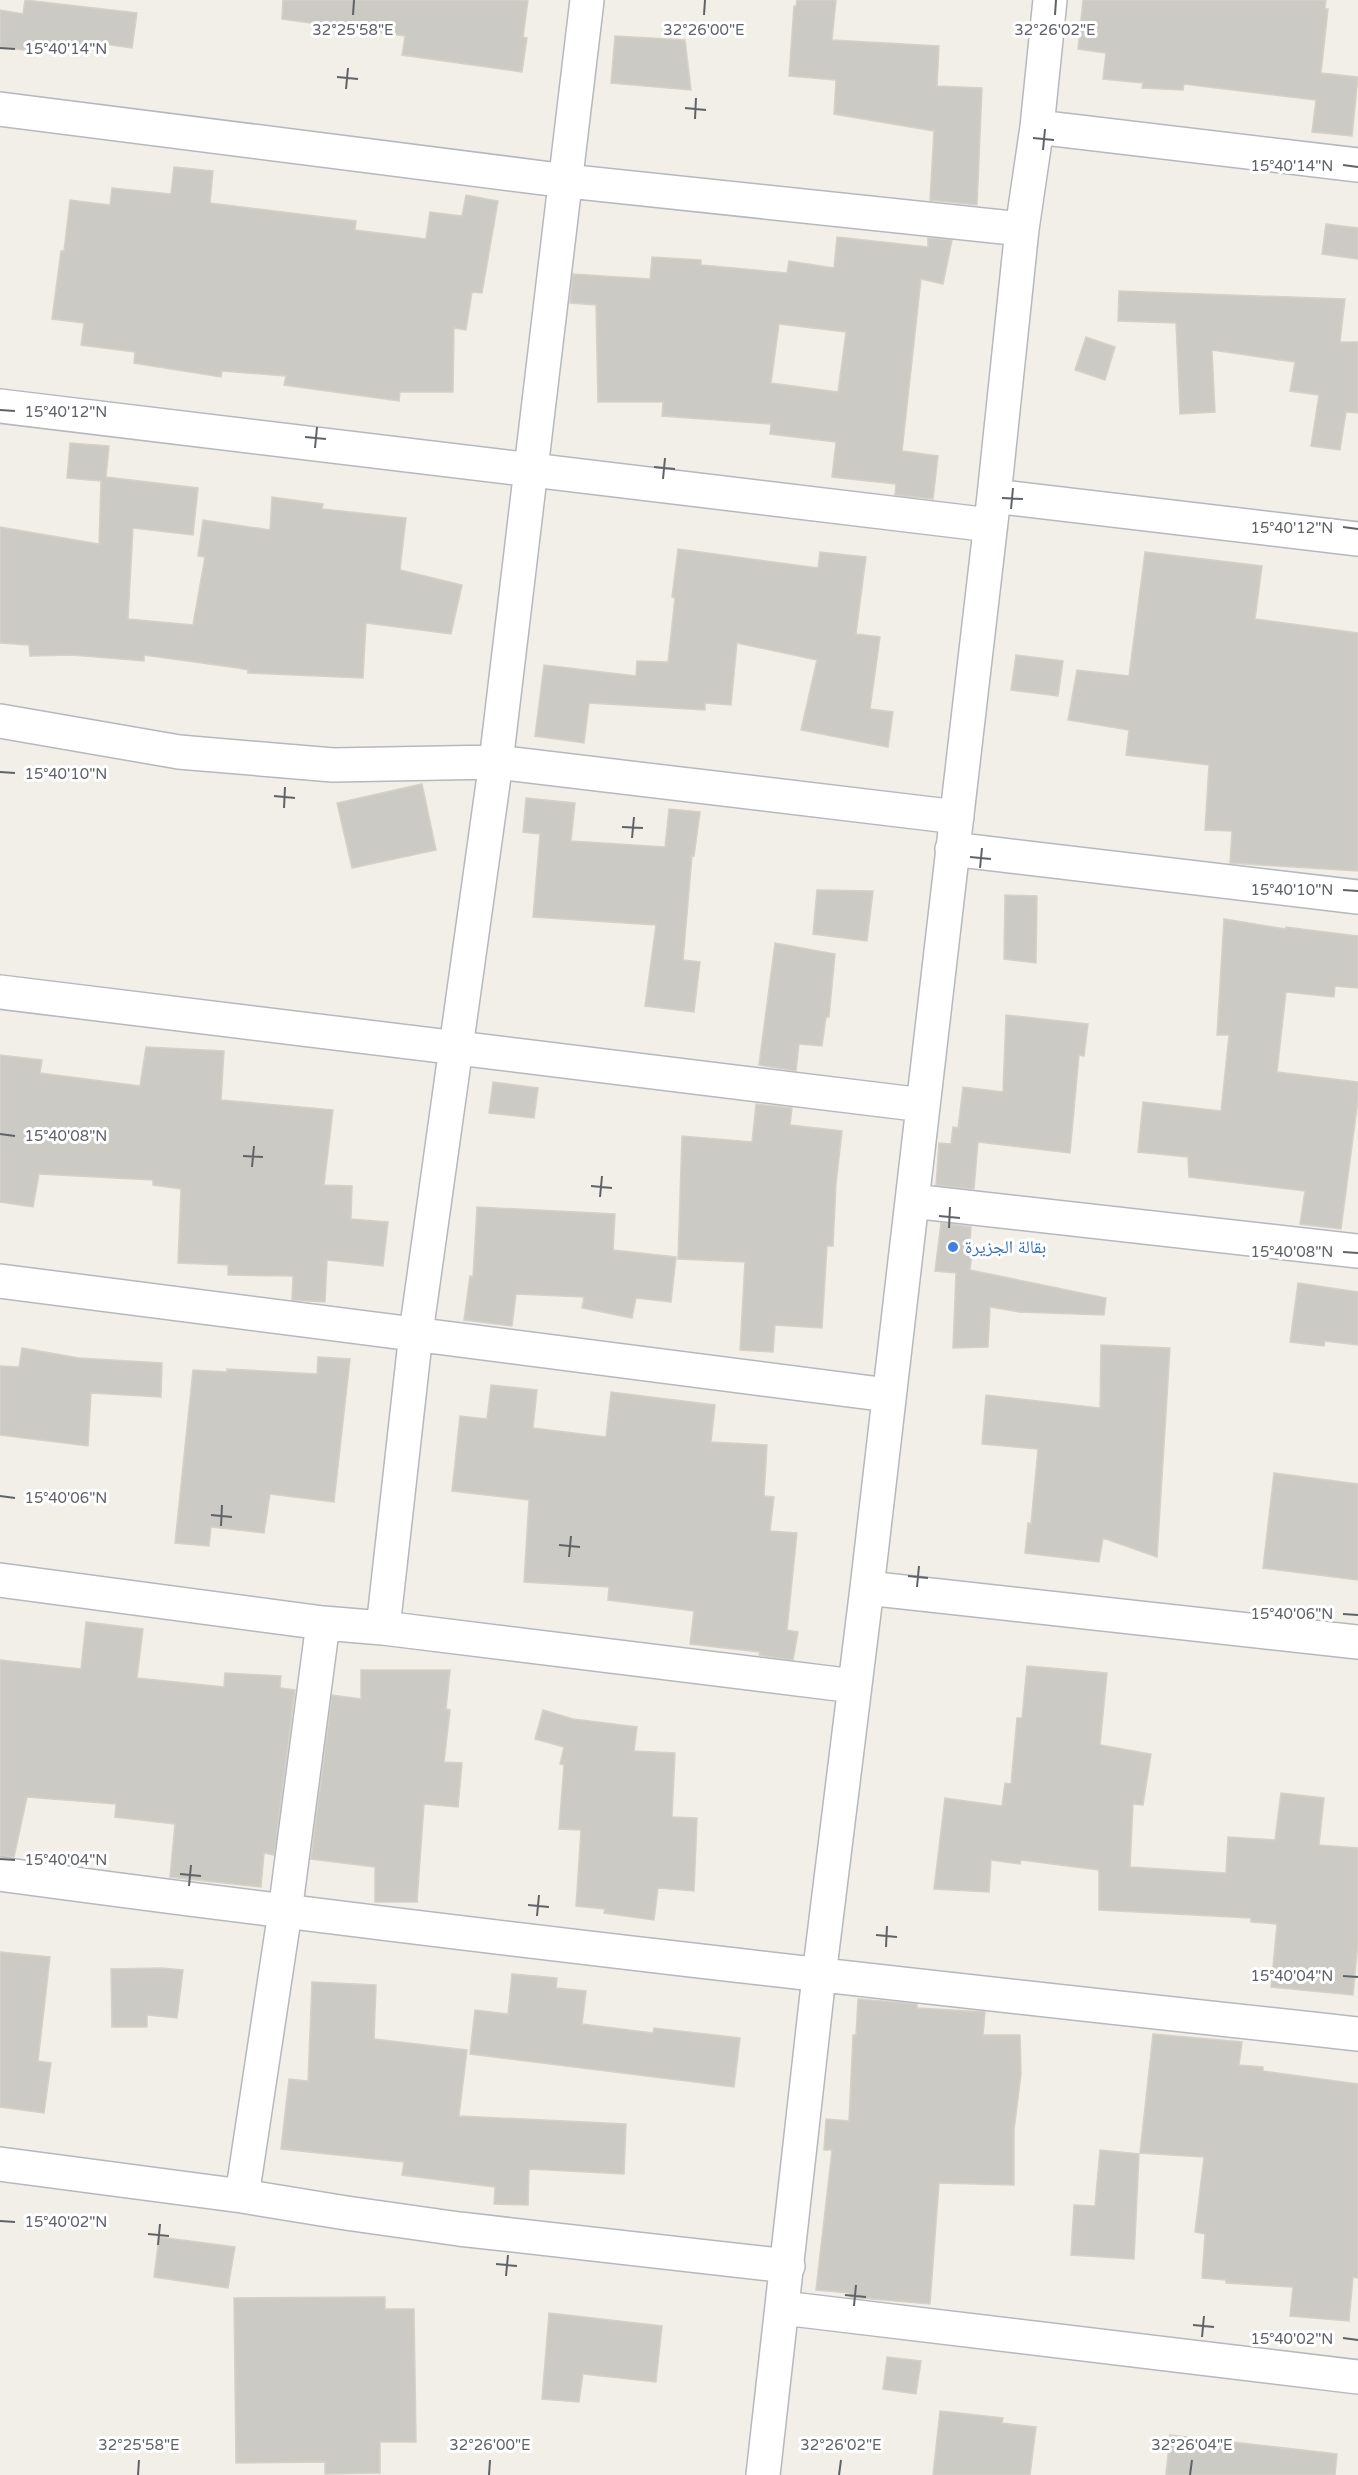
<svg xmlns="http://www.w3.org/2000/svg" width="1358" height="2475" viewBox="0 0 1358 2475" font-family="'Varela Round','Noto Naskh Arabic',sans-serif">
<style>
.building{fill:#cccac5;stroke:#d6d1c6;stroke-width:1.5;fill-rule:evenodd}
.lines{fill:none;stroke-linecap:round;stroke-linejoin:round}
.minor-casing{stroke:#b5b8bc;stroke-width:36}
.minor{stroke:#fff;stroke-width:33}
.ticks{fill:none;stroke:#5f6368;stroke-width:2}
.shop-dot{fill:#3f7fe0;stroke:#fff;stroke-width:2}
.labels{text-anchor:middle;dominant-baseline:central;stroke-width:6;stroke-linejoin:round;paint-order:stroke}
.shop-label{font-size:18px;fill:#366cbe;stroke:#fff;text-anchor:start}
.ticks-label{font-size:15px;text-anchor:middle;fill:#5f6368;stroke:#fff;stroke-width:6;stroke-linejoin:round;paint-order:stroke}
</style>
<rect width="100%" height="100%" fill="#f1efe8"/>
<path class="building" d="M25 0 137 13 132 48 97 43 96 50 41 42 40 52 0 47V10L23 14Z
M283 0H528L523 37 527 38 522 72 402 55 405 36 282 19Z
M797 0H836L832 40 939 46 937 86 982 88 977 205 930 200 934 131 834 114 836 80 789 76 794 6H796Z
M1083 0H1326L1325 9H1328L1321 73 1358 77 1352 136 1312 132 1316 100 1184 84 1183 90 1142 88 1143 83 1103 79 1106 53 1078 49Z
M615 36 685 40 691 90 611 83Z
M174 167 213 171 210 203 356 221 355 230 426 239 430 212 462 216 466 195 498 201 482 293 472 292 466 330 454 328 453 392H400L399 401 284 385 286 376 222 371 221 377 134 363 135 352 81 345 84 323 52 319 61 251H64L70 200 110 205 112 188 171 194Z
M1326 224 1358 228V259L1322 254Z
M837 237 928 247V238L952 240 943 284 921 279 902 451 938 456 933 499 895 495 896 484 832 477 836 442 770 434 771 424 662 416 663 402H598L596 305 570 303 573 274 650 279 652 257 701 260V265L787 273 789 261 834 268ZM779 324 846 332 838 392 771 383Z
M1119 291 1345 299 1340 342H1358V413L1346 412 1340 450 1311 446 1319 395 1290 391 1295 362 1212 350 1215 412 1180 414 1176 323 1118 321Z
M1086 337 1115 347 1105 380 1075 370Z
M70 443 109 446 106 477 198 488 193 535 133 528 128 619 193 625 205 557 198 556 203 520 270 530 272 497 323 504 322 509 406 518 400 570 462 585 451 634 366 623 363 678 248 673V670L238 668 144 655V661L72 655 30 656 29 645 0 643V527L99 544 101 481 67 478Z
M678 549 818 568 820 552 866 557 856 634 880 637 870 709 893 712 888 747 801 730 817 660 737 643 731 705 705 703V710L589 703 584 743 535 736 544 665 636 676 637 661 668 662 675 598 672 597Z
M1145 552 1262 566 1255 619 1358 633V871L1230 863 1232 831 1205 830 1209 765 1126 755 1129 730 1068 720 1077 670 1129 676Z
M1016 655 1063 661 1058 696 1011 690Z
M422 784 436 850 352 868 337 803Z
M526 798 575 803 571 841 665 847 669 809 700 812 694 856H692L683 960 700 962 694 1012 645 1006 656 925 533 917 540 834 523 832Z
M817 890 873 891 867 941 813 934Z
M1005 895 1037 896 1036 963 1004 959Z
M1224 919 1286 929V927L1358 936V988L1335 986 1334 997 1286 992 1277 1072 1358 1082V1100L1341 1229 1300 1224 1305 1191 1189 1177 1188 1157 1138 1152 1143 1102 1221 1111 1229 1035H1217Z
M775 943 835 954 829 1017H826L822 1046 799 1044 796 1071 759 1065Z
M1006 1015 1088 1024 1084 1056 1079 1055 1070 1153 978 1142 974 1189 936 1185 939 1143 951 1144 953 1127 958 1128 963 1087 1003 1092Z
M146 1047 224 1051 221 1100 333 1110 324 1185 352 1186 351 1219 388 1222 383 1266 327 1260 325 1302 292 1300 293 1276 228 1275V1265L178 1263 181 1189 153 1185V1180L39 1174 33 1207 0 1202V1055L42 1060 40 1073 140 1086Z
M493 1082 538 1088 534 1118 489 1113Z
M756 1104 792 1108 790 1125 842 1131 836 1184 833 1246H827L822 1328 775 1325 773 1352 740 1350 745 1262 678 1259 682 1136 752 1142Z
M477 1207 615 1214 613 1250 676 1257 671 1302 636 1298 632 1318 582 1308 584 1297 516 1294 512 1326 464 1320 470 1276 473 1277Z
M941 1223 971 1227 970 1243 973 1244 970 1270 1106 1298 1104 1315 1019 1312 990 1307 988 1347 953 1348 956 1273 935 1271Z
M1298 1283 1358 1292V1345L1325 1341 1324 1346 1290 1342Z
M1101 1345 1170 1348 1157 1557 1103 1538 1099 1562 1025 1553 1028 1523 1031 1524 1038 1449 982 1444 986 1395 1100 1408Z
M22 1348 79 1358 162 1363 161 1397 91 1393 88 1446 0 1435V1366L19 1367Z
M318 1357 350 1359 334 1502 270 1494 264 1533 211 1527 209 1546 175 1543 193 1370 227 1372V1369L317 1374Z
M491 1385 537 1390 533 1428 606 1437 611 1392 715 1405 711 1442 767 1445 764 1496 774 1497 770 1531 797 1533 787 1630 798 1632 793 1660 759 1655 760 1652 690 1644 694 1611 608 1600 609 1587 524 1582 529 1500 452 1491 460 1416 487 1419Z
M1274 1473 1358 1484V1580L1263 1568Z
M86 1622 143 1629 137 1678 224 1687 225 1673 281 1676 280 1688 295 1690 274 1855 264 1853 261 1887 170 1877 175 1824 115 1817 116 1804 27 1797 14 1857 0 1856V1660L81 1669Z
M1027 1666 1107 1673 1100 1745 1151 1754 1143 1805 1133 1804 1130 1867 1226 1873 1228 1837 1275 1840 1281 1793 1324 1798 1319 1845 1358 1848V1943L1353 1995 1271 1987 1277 1924 1251 1922V1918L1099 1910V1870L1021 1860 1020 1864 991 1860 989 1892 934 1889 945 1798 1002 1806 1005 1783 1011 1784 1017 1718H1022Z
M361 1670H450L446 1709 450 1710 444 1762 462 1763 458 1807 424 1804 417 1902H375V1867L311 1859 332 1695 361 1699Z
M543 1710 573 1719 637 1727 634 1751 675 1753 672 1817 697 1818 694 1891 658 1888 654 1920 604 1913 605 1909 576 1906 581 1830 559 1829 564 1765 560 1764 564 1747 535 1739Z
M0 1952 50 1957 38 2061 51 2063 44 2113 0 2107Z
M162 1968 183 1970 177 2018 147 2015V2027H112L111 1969Z
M512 1974 557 1978 556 1988 586 1991 582 2024 653 2033 654 2028 740 2038 734 2087 470 2054 475 2010 508 2014Z
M312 1982 376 1985 374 2039 467 2050 459 2116 626 2124 624 2174 529 2169 528 2205 494 2204 495 2187 402 2175 404 2162 281 2149 289 2079 308 2081Z
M858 1999 917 2004V2008L985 2012 983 2035H1020L1021 2074 1014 2130V2185L939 2183 930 2304 850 2297V2293L816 2290 832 2150H824L826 2119 849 2121 853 2035H856Z
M1153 2034 1242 2042 1239 2065 1263 2067V2071L1358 2084V2278L1353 2277 1349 2321 1290 2316 1293 2287 1226 2283V2280L1202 2278 1205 2234 1195 2232 1204 2157 1140 2153Z
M1100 2150 1139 2154 1134 2259 1071 2255 1074 2205 1095 2206Z
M159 2237 235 2247 228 2288 154 2277Z
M385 2297V2309H414L416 2442H380V2473L325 2474V2462L236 2463 234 2298Z
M549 2313 662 2326 656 2382 583 2374 579 2402 542 2399Z
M887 2357 921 2361 916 2394 883 2389Z
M940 2411 1003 2418 1002 2423 1036 2427 1030 2475H933Z
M1170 2435 1337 2454 1335 2475H1166Z"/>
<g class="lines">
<defs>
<path id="minor" d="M0 109 567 181 1022 229
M1037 127 1358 165
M0 406 990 525
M994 496 1358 539
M0 721 179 752 333 765 496 762 957 817
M952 849 1358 897
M0 992 923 1105
M912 1201 1358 1251
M0 1281 888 1395
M0 1580 323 1623 383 1628 854 1686
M867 1588 1358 1642
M383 1628 416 1333 496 762 587 0
M0 1874C452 1935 905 1985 1358 2034
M0 2164 242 2196 346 2213 459 2229 788 2266
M242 2196 285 1912 323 1623
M783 2308 1358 2377
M763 2475 819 1976 867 1588 994 496 1022 229 1037 127 1050 0"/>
</defs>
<use href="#minor" class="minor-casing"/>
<use href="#minor" class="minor"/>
</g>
<path class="ticks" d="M353 15 354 0M704 15 705 0M1055 15 1056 0M0 48 15 49M337 77 358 79M346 89 348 68M685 108 706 110M695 119 696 98M1033 138 1054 140M1043 150 1045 129M1343 165 1358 167M0 410 15 411M305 437 326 439M315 448 317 427M654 467 675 469M663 479 665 458M1002 498 1023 499M1011 509 1013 488M1343 527 1358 529M0 772 15 773M274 796 295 798M284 808 285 787M622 827 643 828M632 838 634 817M970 857 991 859M980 868 982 848M1343 890 1358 891M0 1134 15 1136M243 1156 263 1157M252 1167 254 1146M591 1186 612 1188M600 1197 602 1176M939 1216 960 1218M949 1228 950 1207M1343 1252 1358 1253M0 1496 15 1498M211 1515 232 1517M221 1526 222 1505M559 1545 580 1547M569 1557 571 1536M908 1576 928 1578M917 1587 919 1566M1343 1614 1358 1615M0 1859 15 1860M180 1874 201 1876M189 1886 191 1865M528 1905 549 1907M537 1916 539 1895M876 1935 897 1937M886 1947 887 1926M1343 1976 1358 1977M0 2221 15 2222M148 2234 169 2236M158 2245 160 2224M496 2264 517 2266M506 2276 508 2255M845 2295 866 2297M854 2306 856 2285M1193 2325 1214 2327M1202 2337 1204 2316M1343 2338 1358 2340M138 2475 139 2460M489 2475 490 2460M839 2475 841 2460M1190 2475 1192 2460"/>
<circle class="shop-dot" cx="953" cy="1247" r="6"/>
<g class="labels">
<g class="shop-label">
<text x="965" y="1247">بقالة الجزيرة</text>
</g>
</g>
<g class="ticks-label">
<text x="353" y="35">32°25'58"E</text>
<text x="704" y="35">32°26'00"E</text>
<text x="1055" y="35">32°26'02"E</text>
<text x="66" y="54">15°40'14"N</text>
<text x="1292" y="171">15°40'14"N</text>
<text x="66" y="417">15°40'12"N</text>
<text x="1292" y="533">15°40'12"N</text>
<text x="66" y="779">15°40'10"N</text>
<text x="1292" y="895">15°40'10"N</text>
<text x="66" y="1141">15°40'08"N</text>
<text x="1292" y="1257">15°40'08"N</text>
<text x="66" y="1503">15°40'06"N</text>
<text x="1292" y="1619">15°40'06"N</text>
<text x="66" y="1865">15°40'04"N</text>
<text x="1292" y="1981">15°40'04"N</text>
<text x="66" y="2227">15°40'02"N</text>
<text x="1292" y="2344">15°40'02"N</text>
<text x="139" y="2450">32°25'58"E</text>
<text x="490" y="2450">32°26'00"E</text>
<text x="841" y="2450">32°26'02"E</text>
<text x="1192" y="2450">32°26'04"E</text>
</g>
</svg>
